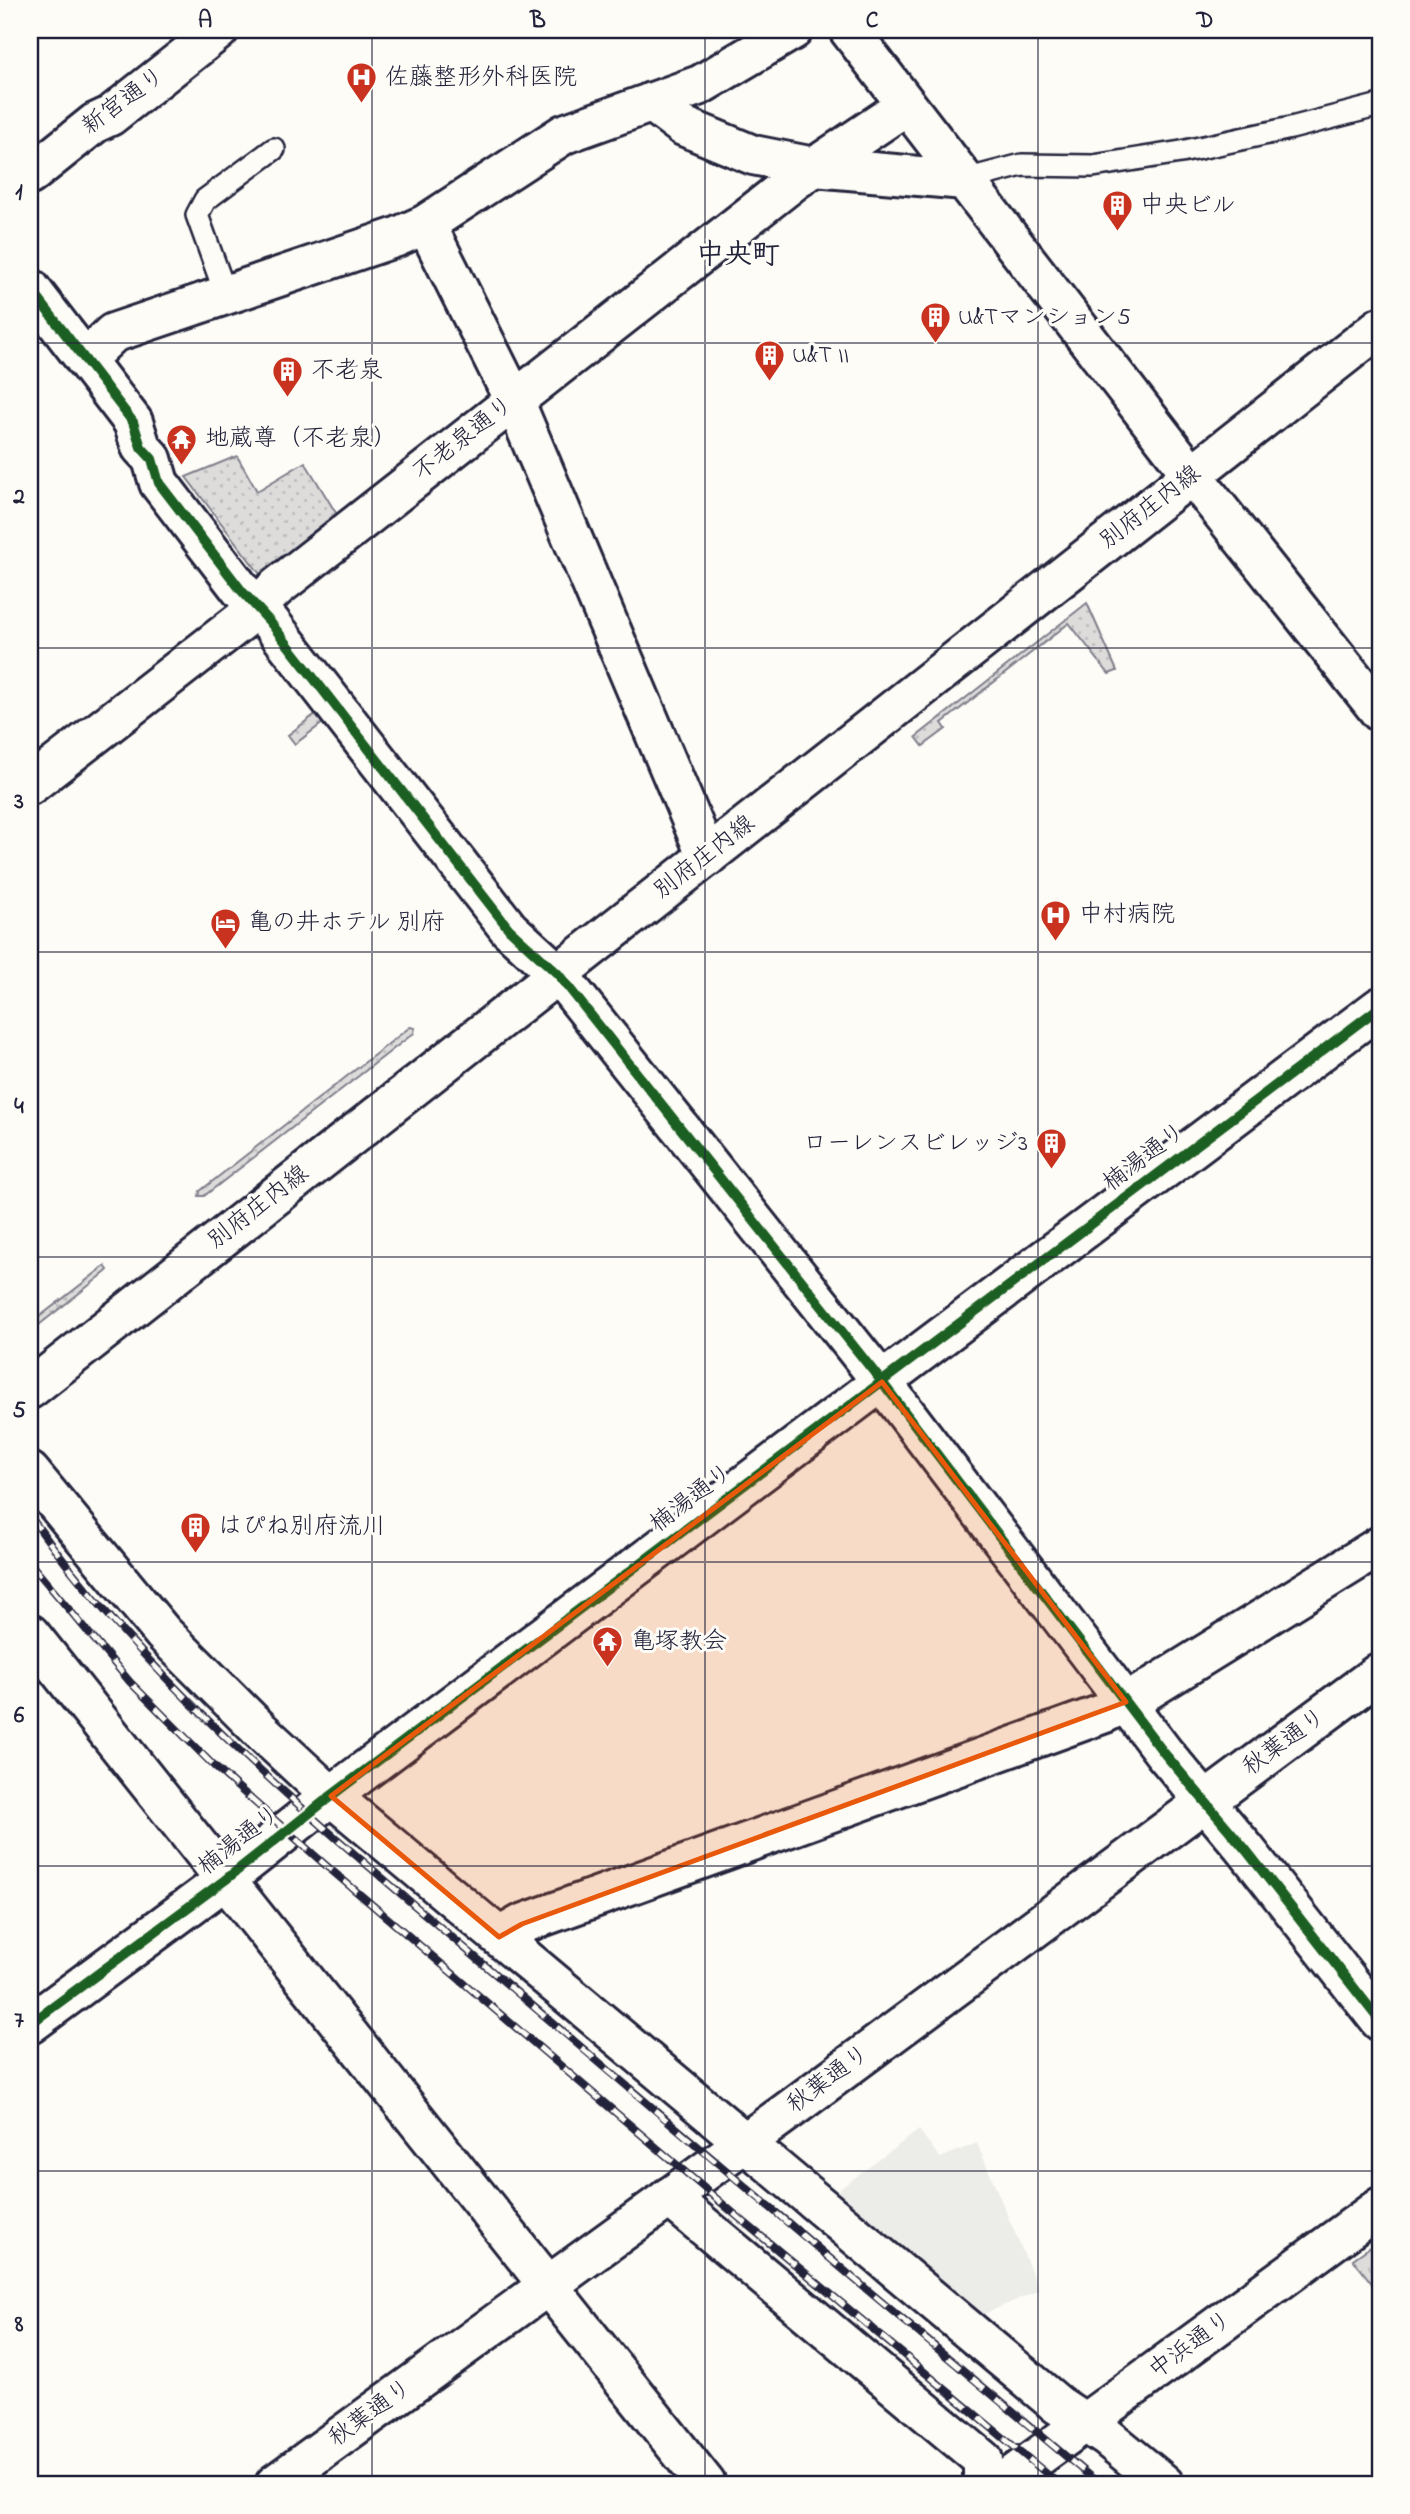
<svg xmlns="http://www.w3.org/2000/svg" width="1410" height="2514" viewBox="0 0 1410 2514" font-family="'Indie Flower','Klee One',sans-serif">
<style>
.built{fill:#ecece9}
.grass{fill:url(#grass-dots);stroke:#807f8b;stroke-width:2}
.park{fill:url(#park-tufts);stroke:#807f8b;stroke-width:2}
.lines{fill:none;stroke-linecap:round;stroke-linejoin:round}
.service-casing{stroke:#22223b;stroke-width:26}
.minor-casing{stroke:#22223b;stroke-width:44}
.tertiary-casing{stroke:#22223b;stroke-width:44}
.primary-casing{stroke:#22223b;stroke-width:44}
.service{stroke:#fdfcf7;stroke-width:21}
.minor{stroke:#fdfcf7;stroke-width:38}
.tertiary{stroke:#fdfcf7;stroke-width:38}
.primary{stroke:#fdfcf7;stroke-width:38}
.rail-casing{stroke:#22223b;stroke-width:8}
.rail{stroke:#fdfcf7;stroke-width:5;stroke-dasharray:16;stroke-linecap:butt}
.cycleway-casing{stroke:#fdfcf7;stroke-width:15}
.cycleway{stroke:#1b5e20;stroke-width:10}
.marked{fill:#e8590c;fill-opacity:0.2;stroke:#e8590c;stroke-width:5;stroke-linejoin:round}
.grid{fill:none;stroke:#22223b;stroke-width:2;stroke-opacity:0.55}
.labels{text-anchor:middle;dominant-baseline:central;stroke-width:6;stroke-linejoin:round;paint-order:stroke}
.poi-label{font-size:24px;fill:#22223b;stroke:#fdfcf7;text-anchor:start}
.street-label{font-size:24px;fill:#22223b;stroke:#fdfcf7}
.quarter-label{font-size:28px;font-weight:bold;fill:#22223b;stroke:#fdfcf7}
.neatline{fill:none;stroke:#22223b;stroke-width:2.5}
.grid-label{font-size:23px;text-anchor:middle;font-weight:bold;fill:#22223b}
</style>
<defs>
<pattern id="grass-dots" width="8" height="8" patternUnits="userSpaceOnUse" patternTransform="scale(1.75)"><rect width="8" height="8" fill="#dddcdb"/><path d="M2 2h.1M6 6h.1" fill="none" stroke="#bdbcbd" stroke-width="1.8" stroke-linecap="round"/></pattern>
<pattern id="park-tufts" width="24" height="20" patternUnits="userSpaceOnUse" patternTransform="scale(1.75)"><rect width="24" height="20" fill="#dddcdb"/><path d="M3 7l-1-3M5 7V3M7 7l1-3M15 17l-1-3M17 17v-4M19 17l1-3" fill="none" stroke="#bdbcbd"/></pattern>
</defs>
<rect width="100%" height="100%" fill="#fdfcf7"/>
<filter id="ink" filterUnits="userSpaceOnUse"><feTurbulence type="fractalNoise" baseFrequency=".0143" numOctaves="2"/><feDisplacementMap in="SourceGraphic" scale="14" xChannelSelector="R" yChannelSelector="G"/><feConvolveMatrix kernelMatrix="1 2 1 2 8 2 1 2 1" color-interpolation-filters="sRGB"/></filter>
<g filter="url(#ink)">
<path class="built" d="M919 2130 940 2158 977 2143 1039 2290 975 2318 833 2194Z"/>
<path class="grass" d="M237 456 257 491 305 462 339 518 263 578 186 477Z
M1087 603 1117 671 1109 674 1069 623 942 723 946 729 923 746 916 737Z
M317 713 324 722 295 744 288 735Z
M410 1027 415 1028 414 1033 204 1196H199L200 1191Z
M105 1266 108 1270 106 1272 30 1332V1324Z"/>
<path class="park" d="M1380 2240V2294L1353 2259Z"/>
<g class="lines">
<defs>
<path id="service" d="M965 180 1022 165 1093 166 1181 152 1291 128 1380 105
M226 295 197 215 205 200 274 149"/>
<path id="minor" d="M849 30 1192 475 1380 712
M651 102 683 126 753 155 814 167 965 180
M30 175 95 123 110 116 219 30
M426 224 514 400 707 857
M30 288 133 422 141 447 152 459 159 483 241 590 270 622 509 929 558 974 882 1382 1164 1753 1246 1850 1380 2021
M85 360 113 333 397 237 426 224 564 134 700 85 793 30
M30 785 245 618 277 587 795 180 907 105
M30 1472 163 1633 261 1731 331 1796 1058 2405 1108 2438 1164 2484
M30 1634 706 2484
M499 1937 522 1924 1105 1713 1143 1693 1380 1546
M30 2024 225 1880 331 1796 1380 1007
M669 2197 983 2460V2484
M1001 2484 1380 2207"/>
<path id="tertiary" d="M275 2484 784 2114 1380 1672"/>
<path id="primary" d="M30 1389 1380 327"/>
</defs>
<use href="#service" class="service-casing"/>
<use href="#minor" class="minor-casing"/>
<use href="#tertiary" class="tertiary-casing"/>
<use href="#primary" class="primary-casing"/>
<use href="#service" class="service"/>
<use href="#minor" class="minor"/>
<use href="#tertiary" class="tertiary"/>
<use href="#primary" class="primary"/>
<defs>
<path id="rail" d="M30 1516C156 1693 330 1833 494 1973 695 2145 896 2315 1099 2484
M30 1563 130 1682 215 1767 330 1869 738 2217 1059 2484"/>
</defs>
<use href="#rail" class="rail-casing"/>
<use href="#rail" class="rail"/>
<defs>
<path id="cycleway" d="M30 288 133 422 141 447 152 459 159 483 241 590 270 622 509 929 558 974 882 1382 1164 1753 1246 1850 1380 2021
M30 2024 225 1880 331 1796 1380 1007"/>
</defs>
<use href="#cycleway" class="cycleway-casing"/>
<use href="#cycleway" class="cycleway"/>
</g>
</g>
<path class="marked" d="M882 1382 1126 1702 522 1924 499 1937 331 1796Z"/>
<path class="grid" d="M372 30V2484M705 30V2484M1038 30V2484M30 343H1380M30 648H1380M30 952H1380M30 1257H1380M30 1562H1380M30 1866H1380M30 2171H1380"/>
<defs>
<symbol id="hospital-pin" viewBox="-11 -11 22 30"><path d="M0 17L-7.5 6A9.5 9.5 0 1 1 7.5 6Z" fill="#c8321e" stroke="#fdfcf7"/><path d="M-5-5h3v3.5h4V-5h3V5h-3V1.5h-4V5h-3Z" fill="#fff"/></symbol>
<symbol id="building-pin" viewBox="-11 -11 22 30"><path d="M0 17L-7.5 6A9.5 9.5 0 1 1 7.5 6Z" fill="#c8321e" stroke="#fdfcf7"/><path d="M-4-6H4V6H1V3H-1V6H-4ZM-2.5-4.3h1.7v1.8h-1.7ZM.8-4.3h1.7v1.8H.8ZM-2.5-1h1.7V.8h-1.7ZM.8-1h1.7V.8H.8Z" fill="#fff"/></symbol>
<symbol id="temple-pin" viewBox="-11 -11 22 30"><path d="M0 17L-7.5 6A9.5 9.5 0 1 1 7.5 6Z" fill="#c8321e" stroke="#fdfcf7"/><path d="M0-6L5-2H3V0L6.5 2.5H4V6H1.5V3h-3V6H-4V2.5H-6.5L-3 0V-2H-5Z" fill="#fff"/></symbol>
<symbol id="hotel-pin" viewBox="-11 -11 22 30"><path d="M0 17L-7.5 6A9.5 9.5 0 1 1 7.5 6Z" fill="#c8321e" stroke="#fdfcf7"/><path d="M-6-4.5h1.5V1H6V5H4.5V3h-9V5H-6ZM-4 0a1.8 1.8 0 1 1 3.6 0ZM.5 0V-2.5h3Q6-2.5 6 0Z" fill="#fff"/></symbol>
</defs>
<g fill-rule="evenodd">
<use href="#hospital-pin" x="344" y="60" width="35" height="47"/>
<use href="#building-pin" x="1100" y="188" width="35" height="47"/>
<use href="#building-pin" x="918" y="300" width="35" height="47"/>
<use href="#building-pin" x="752" y="338" width="35" height="47"/>
<use href="#building-pin" x="270" y="354" width="35" height="47"/>
<use href="#temple-pin" x="164" y="422" width="35" height="47"/>
<use href="#hospital-pin" x="1038" y="898" width="35" height="47"/>
<use href="#hotel-pin" x="208" y="906" width="35" height="47"/>
<use href="#building-pin" x="1034" y="1126" width="35" height="47"/>
<use href="#building-pin" x="178" y="1510" width="35" height="47"/>
<use href="#temple-pin" x="590" y="1624" width="35" height="47"/>
</g>
<g class="labels">
<g class="poi-label">
<text x="385" y="78">佐藤整形外科医院</text>
<text x="1140" y="206">中央ビル</text>
<text x="958" y="318">U&amp;Tマンション5</text>
<text x="792" y="356">U&amp;T II</text>
<text x="311" y="371">不老泉</text>
<text x="205" y="439">地蔵尊（不老泉）</text>
<text x="1079" y="915">中村病院</text>
<text x="248" y="923">亀の井ホテル 別府</text>
<text x="1028" y="1144" text-anchor="end">ローレンスビレッジ3</text>
<text x="218" y="1527">はぴね別府流川</text>
<text x="631" y="1642">亀塚教会</text>
</g>
<g class="street-label">
<text transform="translate(124 102) rotate(-36)">新宮通り</text>
<text transform="translate(464 439) rotate(-38)">不老泉通り</text>
<text transform="translate(1151 508) rotate(-38)">別府庄内線</text>
<text transform="translate(705 858) rotate(-38)">別府庄内線</text>
<text transform="translate(1145 1158) rotate(-37)">楠湯通り</text>
<text transform="translate(259 1208) rotate(-38)">別府庄内線</text>
<text transform="translate(692 1499) rotate(-37)">楠湯通り</text>
<text transform="translate(1285 1743) rotate(-36)">秋葉通り</text>
<text transform="translate(240 1841) rotate(-38)">楠湯通り</text>
<text transform="translate(829 2080) rotate(-37)">秋葉通り</text>
<text transform="translate(1191 2346) rotate(-36)">中浜通り</text>
<text transform="translate(371 2414) rotate(-36)">秋葉通り</text>
</g>
<g class="quarter-label">
<text x="738" y="256">中央町</text>
</g>
</g>
<rect width="1410" height="2514" fill="none" stroke="#fdfcf7" stroke-width="77"/>
<rect x="38" y="38" width="1334" height="2438" class="neatline"/>
<g class="grid-label">
<text x="205" y="27">A</text>
<text x="538" y="27">B</text>
<text x="872" y="27">C</text>
<text x="1205" y="27">D</text>
<text x="19" y="199">1</text>
<text x="19" y="503">2</text>
<text x="19" y="808">3</text>
<text x="19" y="1113">4</text>
<text x="19" y="1417">5</text>
<text x="19" y="1722">6</text>
<text x="19" y="2027">7</text>
<text x="19" y="2331">8</text>
</g>
</svg>
